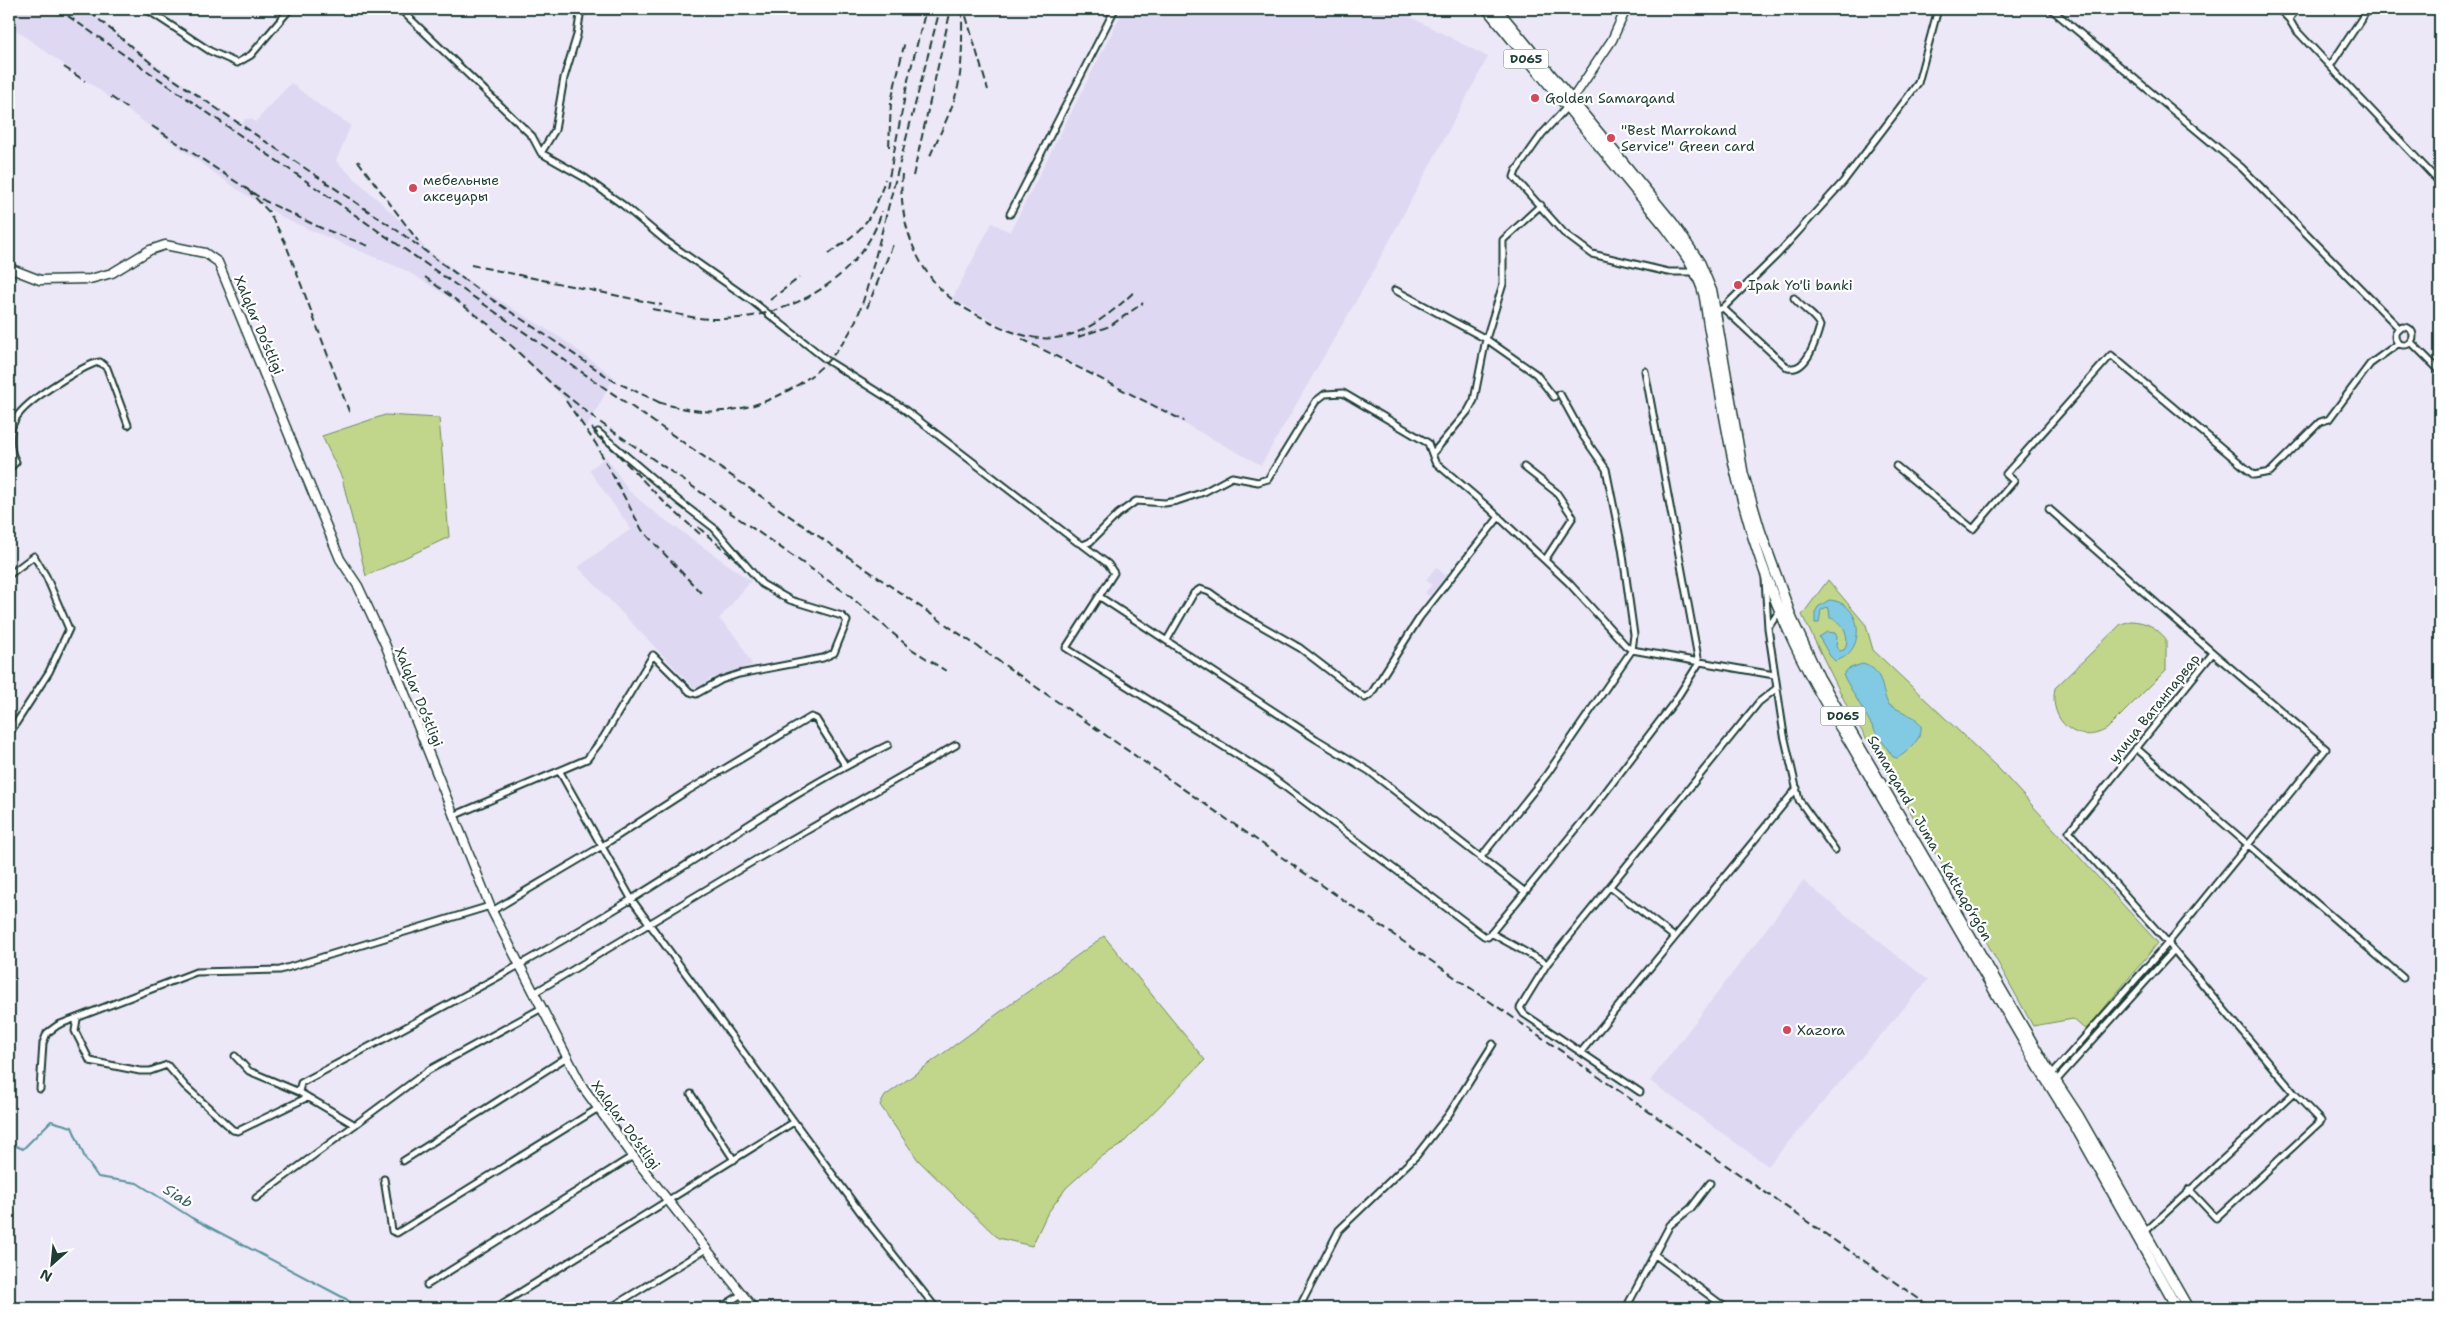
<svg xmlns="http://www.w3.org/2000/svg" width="2449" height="1317" viewBox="0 0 2449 1317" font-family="'Shantell Sans',sans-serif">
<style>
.built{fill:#ded8f2}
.green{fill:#c1d68b;stroke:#708a60}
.water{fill:#82cae3;stroke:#5a929d}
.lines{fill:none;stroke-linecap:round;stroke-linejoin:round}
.stream{stroke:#5a929d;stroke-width:2}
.street-casing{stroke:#1f3d34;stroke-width:9}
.secondary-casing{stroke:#1f3d34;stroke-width:11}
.primary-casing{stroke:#1f3d34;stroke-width:12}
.street{stroke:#fff;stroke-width:5}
.secondary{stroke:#fff;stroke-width:8}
.primary{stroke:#fff;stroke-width:9}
.rail{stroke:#1f3d34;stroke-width:2;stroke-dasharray:8 4;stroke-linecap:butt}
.poi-dot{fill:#d1495b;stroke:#fff;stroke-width:2}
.labels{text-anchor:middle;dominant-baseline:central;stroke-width:4.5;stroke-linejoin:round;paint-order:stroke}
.shield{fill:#fff;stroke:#627771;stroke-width:1}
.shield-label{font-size:12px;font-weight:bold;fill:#1f3d34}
.poi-label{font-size:14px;fill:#1f3d34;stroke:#fff;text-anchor:start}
.street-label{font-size:14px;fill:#1f3d34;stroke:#fff}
.water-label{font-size:15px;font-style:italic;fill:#386060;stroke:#fff}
</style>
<rect width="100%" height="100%" fill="#ece8f7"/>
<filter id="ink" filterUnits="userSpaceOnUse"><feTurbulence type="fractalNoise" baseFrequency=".02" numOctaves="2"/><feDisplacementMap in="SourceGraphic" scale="10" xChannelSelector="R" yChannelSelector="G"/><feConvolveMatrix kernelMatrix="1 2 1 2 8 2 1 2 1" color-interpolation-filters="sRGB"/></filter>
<g filter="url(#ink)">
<path class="built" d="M9 9H86L156 65 242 125 245 119H252L255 122 291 83 323 108 351 125 336 161 407 227 425 248 475 285 561 338 614 377 591 420 586 427 562 396 499 333 444 294 407 271 287 220 237 189 9 25Z
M1124 9H1395L1488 57 1371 275 1261 465 952 299 992 223 1010 232Z
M606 457 629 491 654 512 751 581 719 619 739 640 752 665 709 679 697 691 578 567 631 529 589 470Z
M1436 567 1447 577 1429 596 1425 593 1432 585 1426 580Z
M1803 881 1928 980 1768 1166 1650 1081Z"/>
<path class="green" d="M385 415 439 418 449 537 366 576 342 478 322 436Z
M1828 580 1866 625 1873 650 1999 769 2158 943 2086 1030 2073 1019 2033 1026 1965 903 1848 708 1802 615Z
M2131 621C2147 622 2156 627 2166 639V670L2107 729C2077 747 2048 720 2055 688L2121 624Z
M1104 936 1205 1060 1121 1145 1099 1158 1066 1188 1047 1214 1032 1246 998 1238 918 1160 880 1105 885 1096Z"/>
<path class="water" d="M1829 600C1864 602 1867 653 1835 661L1830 656 1819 637 1827 632 1835 633 1837 637 1836 647 1840 651 1844 650C1851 639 1844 620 1830 618L1829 609 1827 607 1821 610 1819 623H1815V612L1818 607Z
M1862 664C1885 668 1880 692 1889 705L1915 718 1921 726C1923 738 1907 753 1897 758L1893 757 1875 731 1843 675 1848 669Z"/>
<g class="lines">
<path class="stream" d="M9 1046 11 1047 9 1068
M9 1143 23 1149 51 1121 72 1127 85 1158 98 1177 137 1183 192 1218 346 1299 358 1308"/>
<defs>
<path id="street" d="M146 9 210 51 237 63 251 55 290 9
M400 9 532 136 541 153 585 178 623 205 666 241 752 301 828 361 900 406 1077 542 1083 545 1090 542 1118 514 1136 501 1165 503 1177 501 1204 492 1232 477 1258 482 1268 479 1316 401 1325 394 1343 393 1428 443 1435 462 1489 508 1569 583 1626 646 1632 650 1774 675
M2051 9 2242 168 2400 329
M2279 9 2289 19 2297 9
M2289 19 2295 29 2440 183
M2330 66 2368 9
M1567 107 1542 134 1516 171 1514 177 1564 233 1592 254 1668 272H1694
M541 153 555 130 564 78 577 35 581 9
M1010 214 1115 9
M1395 290 1486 339 1536 374 1554 397
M1723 308 1788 368C1807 372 1816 340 1820 326 1817 316 1801 308 1794 298
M1714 312 1723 308 1777 255 1843 182 1907 98 1918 83 1938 9
M2395 336a9 9 0 1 1 18 0a9 9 0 1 1-18 0Z
M2411 342 2440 371
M1433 453 1468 411 1474 400 1486 339 1503 284V240L1541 205
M1896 466 1973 529 2014 481 2006 474 2111 355 2254 475 2270 472 2320 422 2329 419 2370 364 2399 343
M1524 467 1556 492 1573 517 1545 560
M9 469 16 462C9 450 8 430 16 418 27 400 75 371 95 363L100 362 107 368 128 425
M2049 509 2213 653
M1083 545 1108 564 1114 573 1066 648 1269 775 1484 936 1488 937 1591 811 1675 701 1699 663 1645 371
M9 575 34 556 46 576 69 629 49 672 9 734
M1765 579 1768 628
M1100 597 1316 739 1369 771 1524 891
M1780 610 1768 628 1784 735 1799 800 1835 850
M1167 640 1194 593 1200 589 1209 592 1237 612 1300 648 1365 698 1371 694 1420 617 1499 517
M2136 748 2403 978
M560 772 632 900 866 1220 936 1308
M453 816 587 759 603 738 653 655 690 692 696 694 721 680 739 674 823 658 834 653 847 621 842 616 790 600 762 584 714 528 680 502 598 432
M1481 857 1547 774 1632 650 1634 635 1622 548 1606 469 1583 436 1560 394
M1610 887 1673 936
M492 911 602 846 684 793 811 717 816 719 845 765
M1491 933 1547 964
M534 993 757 859 956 745
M77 1019 75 1031 90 1061 140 1071H150L167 1065 185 1086 233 1130 238 1131 308 1097
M1581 1052 1797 788
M235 1056 249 1071 299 1092 355 1125
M2052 1074 2168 943 2069 832 2213 653 2326 749 2168 943 2294 1093 2321 1121 2216 1218 2189 1189
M2056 1081 2174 950
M40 1089 43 1043 47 1033 58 1025 196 972 280 970 490 906
M299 1092 301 1083C412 1024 524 965 632 899 717 847 798 788 888 745
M1640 1092 1524 1014 1520 1008 1547 964 1759 702 1777 688
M691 1094 734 1160
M403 1161 567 1057
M384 1179 392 1231 397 1233 597 1109
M256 1198 429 1070 542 1008
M2145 1232 2294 1093
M1654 1254 1726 1308
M427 1285 633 1156
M495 1308 794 1122
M610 1308 706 1249
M720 1308 742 1294
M1299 1308 1339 1230 1417 1155 1449 1114 1493 1044
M1626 1308 1670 1225 1691 1208 1710 1183"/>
<path id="secondary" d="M1569 104 1612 40 1626 9
M9 268 40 280 90 279 112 273 150 250 165 245 205 253 218 262 340 559 358 586 385 644 492 911 582 1086 633 1156 753 1308"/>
<path id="primary" d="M1487 9 1667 229C1681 248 1698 271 1704 295 1706 305 1707 317 1709 328 1718 377 1725 425 1736 474 1758 570 1795 659 1849 741L2042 1073 2075 1126 2177 1308
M1497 9 1673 223 1700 263 1712 292 1743 473 1760 530 1792 619 1819 677 2047 1068 2078 1115 2188 1308"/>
</defs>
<use href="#street" class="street-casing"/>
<use href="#secondary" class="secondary-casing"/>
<use href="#primary" class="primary-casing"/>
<use href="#street" class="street"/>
<use href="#secondary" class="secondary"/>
<use href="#primary" class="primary"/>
<path class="rail" d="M58 9 1932 1308
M90 12 157 68 398 231 481 292 614 381 663 404
M966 16 988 90
M64 67 85 81
M111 97 127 108
M152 126 265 201 321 228 369 246
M889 147 891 102 905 41
M930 156C940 133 952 111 958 87 963 61 962 35 962 9
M358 161 418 241
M902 174C898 220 916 272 953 300 964 309 977 315 989 321 1011 333 1036 342 1062 337 1090 331 1115 310 1135 291
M913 176 951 9
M887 188 908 80 926 9
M247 189 269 212 285 242 350 414
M828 254C863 230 873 220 885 179
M471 265 662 305
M425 277 488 324 553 385 601 423 846 593 910 648 946 671
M770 300 799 278
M867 308 894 242
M652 309C673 313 694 319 716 319 785 320 861 281 882 211
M1078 337 1110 326 1143 303
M1022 339 1184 421
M566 401 596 444 642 530 701 593
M658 402C678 408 701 413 722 411 775 407 831 372 854 324 861 310 865 295 869 281L940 9
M592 428 665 503 700 534
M698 527 737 561"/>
</g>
</g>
<g class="poi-dot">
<circle cx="1535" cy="98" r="5"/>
<circle cx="1611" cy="138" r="5"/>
<circle cx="413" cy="188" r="5"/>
<circle cx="1738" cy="285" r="5"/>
<circle cx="1787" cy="1030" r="5"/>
</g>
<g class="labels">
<g class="shield">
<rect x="1503.5" y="49.5" width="45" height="19" rx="4"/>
<rect x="1820.5" y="706.5" width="45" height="19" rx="4"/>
</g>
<g class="shield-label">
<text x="1526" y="59">D065</text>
<text x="1843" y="716">D065</text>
</g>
<g class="poi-label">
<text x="1545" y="98">Golden Samarqand</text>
<text x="1621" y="130">"Best Marrokand<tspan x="1621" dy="16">Service" Green card</tspan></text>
<text x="423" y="180">мебельные<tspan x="423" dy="16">аксеуары</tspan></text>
<text x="1748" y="285">Ipak Yo'li banki</text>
<text x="1797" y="1030">Xazora</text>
</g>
<g class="street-label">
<text transform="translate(259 325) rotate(67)">Xalqlar Do’stligi</text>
<text transform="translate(419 697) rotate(68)">Xalqlar Do’stligi</text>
<text transform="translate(2154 708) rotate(-51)">улица Ватанпарвар</text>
<text transform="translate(1930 838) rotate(60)">Samarqand - Juma - Kattaqo‘rg‘on</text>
<text transform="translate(626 1125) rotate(54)">Xalqlar Do’stligi</text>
</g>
<g class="water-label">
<text transform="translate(178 1196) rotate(32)">Siab</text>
</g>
</g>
<rect width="2449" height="1317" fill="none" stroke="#fff" stroke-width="30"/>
<rect x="15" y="15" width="2419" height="1287" fill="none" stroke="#1f3d34" stroke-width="2" filter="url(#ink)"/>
<g transform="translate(52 1264) rotate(207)" stroke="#ffffff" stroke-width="4" paint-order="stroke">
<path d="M0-4L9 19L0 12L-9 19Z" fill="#1f3d34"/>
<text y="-8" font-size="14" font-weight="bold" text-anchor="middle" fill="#1f3d34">N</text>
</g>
</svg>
